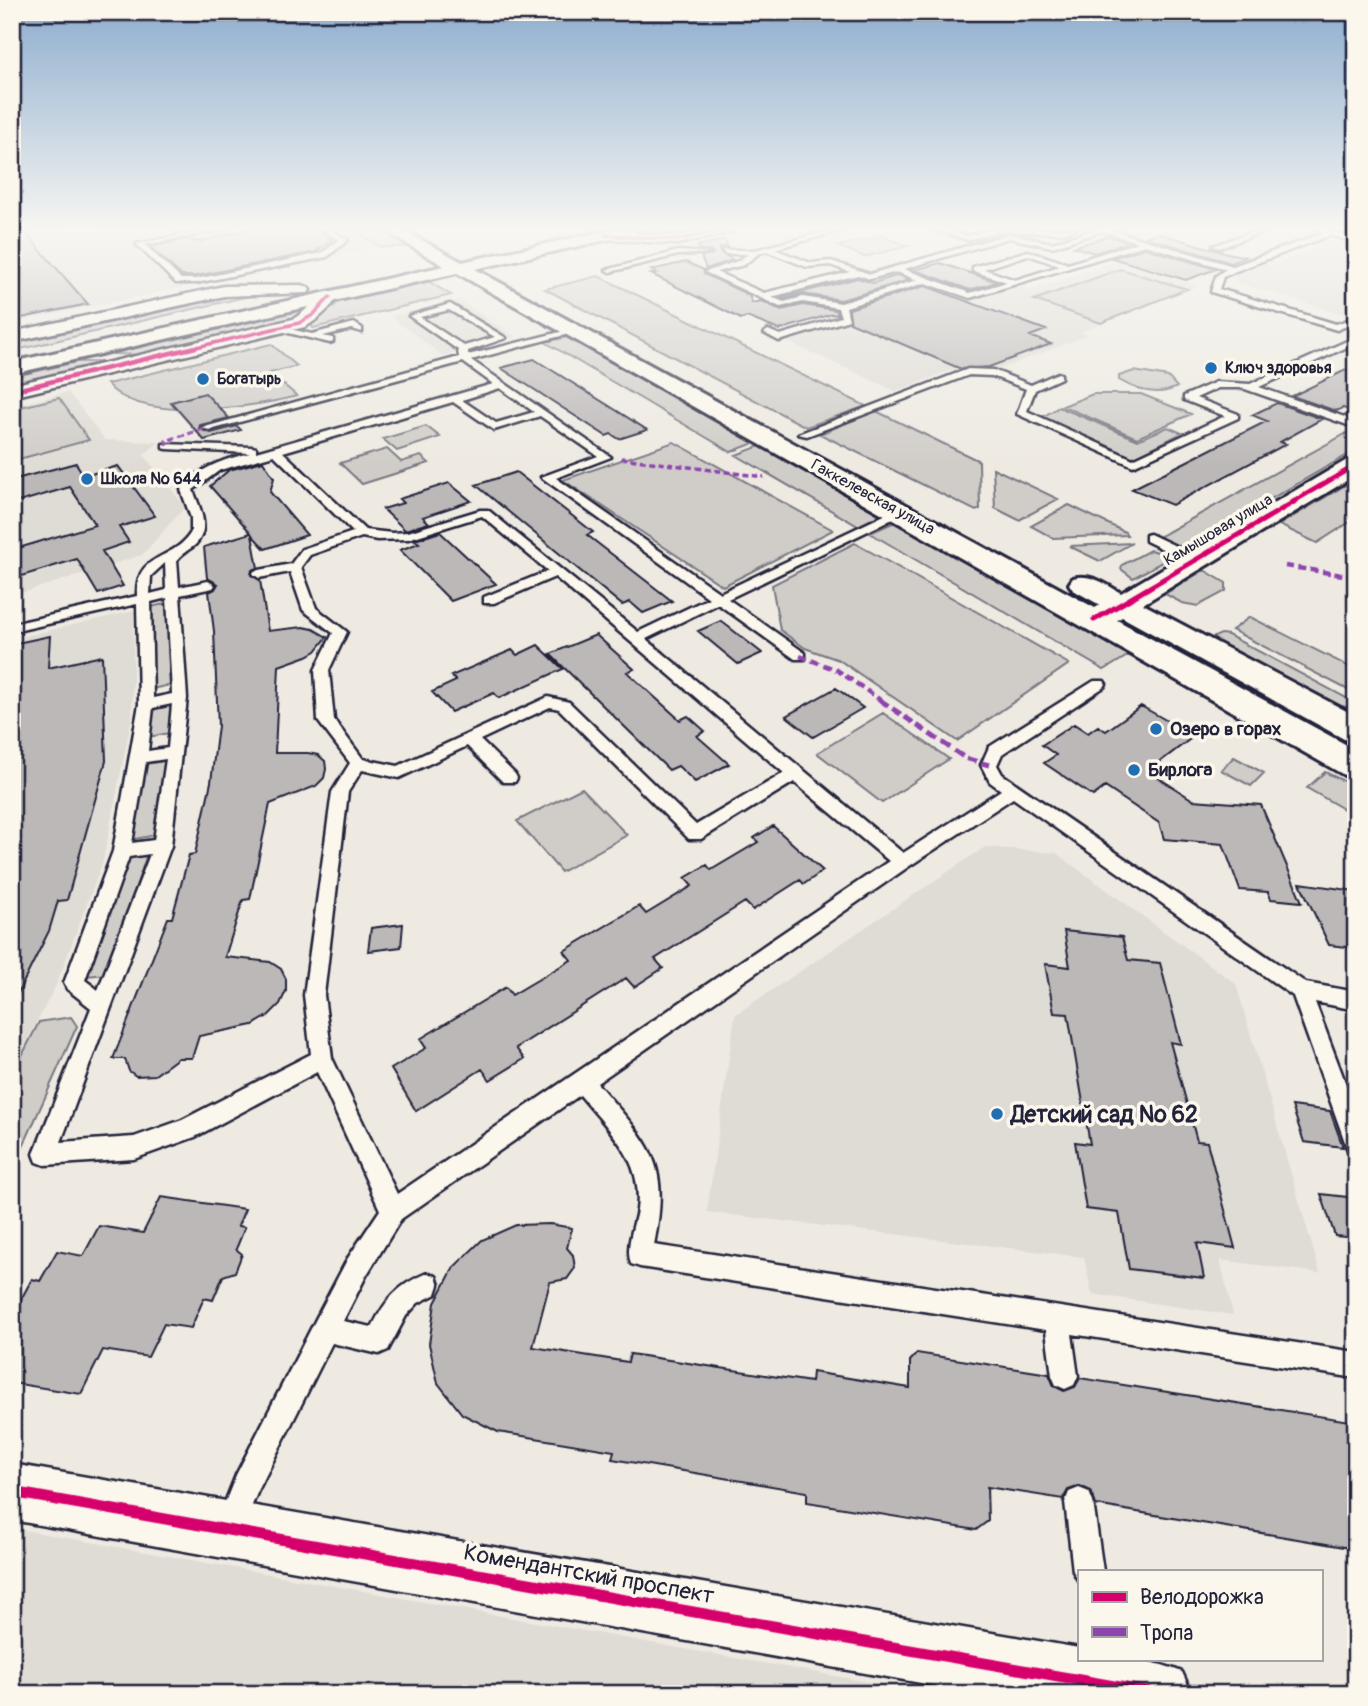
<svg xmlns="http://www.w3.org/2000/svg" width="1368" height="1706" viewBox="0 0 1368 1706" font-family="Pangolin,sans-serif">
<style>
.built{fill:#dfdbd5}
.green{fill:#d0cdc9;stroke:#797882;stroke-width:2}
.building{fill:#bcb8b8;stroke:#22223b;stroke-width:2}
.lines{fill:none;stroke-linecap:round;stroke-linejoin:round}
.lane-casing{stroke:#22223b;stroke-width:5}
.street-casing{stroke:#22223b;stroke-width:5}
.secondary-casing{stroke:#22223b;stroke-width:6}
.lane{fill:#fbf7ec;fill-rule:evenodd}
.street{fill:#fbf7ec;fill-rule:evenodd}
.secondary{fill:#fbf7ec;fill-rule:evenodd}
.quiet-far2{stroke:#8e44ad;stroke-width:3.5;stroke-dasharray:6 3.5;stroke-linecap:butt}
.quiet-far1{stroke:#8e44ad;stroke-width:4.5;stroke-dasharray:8 4.5;stroke-linecap:butt}
.quiet{stroke:#8e44ad;stroke-width:5;stroke-dasharray:10 5;stroke-linecap:butt}
.cycleway-far3-casing{stroke:#fbf7ec;stroke-width:5}
.cycleway-far2-casing{stroke:#fbf7ec;stroke-width:7}
.cycleway-far1-casing{stroke:#fbf7ec;stroke-width:9}
.cycleway-casing{stroke:#fbf7ec;stroke-width:16}
.cycleway-far3{stroke:#d6006c;stroke-width:3.5}
.cycleway-far2{stroke:#d6006c;stroke-width:4.5}
.cycleway-far1{stroke:#d6006c;stroke-width:5}
.cycleway{stroke:#d6006c;stroke-width:11}
.poi-dot{fill:#1f6fb2;stroke:#fbf7ec;stroke-width:2.5}
.labels{text-anchor:middle;dominant-baseline:central;stroke-width:7;stroke-linejoin:round;paint-order:stroke}
.far-poi-label{font-size:16px;font-weight:bold;fill:#22223b;stroke:#fbf7ec;text-anchor:start}
.far-street-label{font-size:16px;fill:#22223b;stroke:#fbf7ec}
.poi-label{font-size:19px;font-weight:bold;fill:#22223b;stroke:#fbf7ec;text-anchor:start}
.near-poi-label{font-size:23px;font-weight:bold;fill:#22223b;stroke:#fbf7ec;text-anchor:start}
.near-street-label{font-size:23px;fill:#22223b;stroke:#fbf7ec}
</style>
<rect width="100%" height="100%" fill="#eeeae2"/>
<filter id="ink" filterUnits="userSpaceOnUse"><feTurbulence type="fractalNoise" baseFrequency=".0143" numOctaves="2"/><feDisplacementMap in="SourceGraphic" scale="14" xChannelSelector="R" yChannelSelector="G"/><feConvolveMatrix kernelMatrix="1 2 1 2 8 2 1 2 1" color-interpolation-filters="sRGB"/></filter>
<g filter="url(#ink)">
<path class="built" d="M12 229H340L374 248 12 323Z
M1333 240 1356 246V314L1339 313 1235 282 1233 274 1268 261 1278 262Z
M1116 261 1199 286 1081 332 1088 335 998 370 960 367 896 391 788 342 855 320 853 306 927 283 972 299 1015 285 1031 290Z
M459 300 516 337 443 356 390 316Z
M68 392 105 440 159 442 144 455 185 507 142 555 12 596V406Z
M134 611 132 716 103 861 57 983 12 1070V639Z
M985 847 1056 853 1236 984 1320 1273 1220 1260 1233 1315 1092 1294 1084 1257 707 1212 735 1015Z
M12 1528 935 1694H12Z"/>
<path class="green" d="M350 229H380L412 247H381Z
M881 236 908 246 864 257 838 246Z
M1120 269 1187 289 1101 323 1034 300Z
M598 276 866 406 806 427 545 289Z
M428 281 451 295 313 328 311 325 339 302Z
M258 294 12 351V344L224 298 222 295Z
M307 309 302 317 148 355 112 354 237 322Z
M568 337 754 443 731 452 545 342Z
M271 344 297 366 270 373 297 396C252 408 139 424 107 384Z
M77 362H111L12 388V377Z
M1134 371 1168 377 1177 387C1158 397 1136 390 1119 380V376Z
M1093 394H1141L1191 414 1137 438 1063 406Z
M59 398 89 440 12 461V409Z
M1059 407 1138 440 1168 427 1182 433 1131 459 1039 419Z
M876 411 979 461 980 509 976 511 820 434Z
M426 426 440 437 397 451 383 439Z
M1354 429 1356 450 1182 550 1157 538Z
M674 442 833 530 723 586 563 480Z
M760 446 880 515 858 526 736 455Z
M387 449 401 462 421 456 429 463 362 484 340 463Z
M993 468 1058 499 1019 520 995 508Z
M1354 480 1356 518 1317 543 1279 525Z
M1069 505 1125 532 1127 535 1053 538 1031 526Z
M895 522 1129 655 1104 670 870 533Z
M855 543 1069 664 957 741 839 660 805 648 780 630 772 585Z
M1132 543 1100 561 1069 546Z
M1150 550 1173 556 1133 578 1121 569 1122 565Z
M1204 570 1226 583V591L1198 606 1182 603 1165 594Z
M168 603 170 685 152 689 151 607Z
M1250 617 1356 670V694L1232 630Z
M1221 634 1228 635 1356 703 1350 707 1334 706 1205 641Z
M173 702 169 733 149 737 153 706Z
M883 713 949 759 882 803 817 753Z
M1234 757 1264 773 1251 786 1221 770Z
M169 760 156 835 130 840 145 764Z
M1325 772 1356 787V816L1307 788Z
M582 788 627 835 561 872 517 821Z
M147 854 107 974 85 976 129 856Z
M71 1017 77 1026 21 1151 12 1152V1075L39 1022Z"/>
<path class="building" d="M12 229H22L88 304 12 320Z
M249 229H315L332 240 315 252 196 276H182L150 247 187 239 197 242Z
M1158 233 1219 251 1246 257 1231 263 1145 237Z
M1108 236 1129 242 1095 253 1074 247Z
M724 240 728 247 720 248V252L733 260 706 269 701 256 714 253 699 250 698 246Z
M1145 248 1216 269 1186 280 1112 258Z
M686 262 704 270V274L749 295 752 303 761 301 781 310 803 305 836 310 838 315 832 314 779 330 747 317 741 319 651 274 657 273 651 270Z
M940 263 997 282 970 290 915 270Z
M899 275 909 280 841 300 803 294 784 299 780 298 858 278 873 283Z
M925 286 1046 330 1030 336 1051 344 989 367 961 369 850 322 849 309Z
M534 359 619 412 647 430 619 439 611 434 606 436 501 368Z
M1356 365V412L1343 408 1336 411 1292 396Z
M205 393 229 418 200 425 199 429 211 433 237 426 241 430 204 440 171 402Z
M1277 403 1322 419 1280 442 1286 444 1172 505 1132 489 1267 421 1252 415Z
M263 461 274 478 270 492 307 535 265 549 252 535 258 568 252 570 251 575 260 580 268 631 303 627 313 629 327 637 316 651 307 656 279 666 275 753H308L318 755 325 761 326 769 324 778 316 786 270 804 250 899 243 900 225 957 270 962 281 969 286 979V991L280 1004 268 1016 253 1025 199 1036 192 1058H178L155 1075 136 1076 129 1071 125 1059H113L168 918H172L189 855 195 854 211 782 218 726 214 631 209 592 215 589 218 584 207 578 204 547 251 533 210 486 229 470Z
M76 463 84 476 118 466 155 516 119 527 129 542 102 551 123 586 98 594 77 559 12 579V550L95 525 70 487 12 504V480Z
M516 472 593 532 587 535 672 601 643 613 630 602 622 605 476 485Z
M449 483 471 501 423 517 429 523 405 530 383 509 403 503 399 499Z
M440 532 496 584 451 601 400 550 419 543 415 540Z
M721 621 762 653 738 664 698 631Z
M596 635 634 669 627 672 680 720 688 716 705 731 697 736 729 764 695 782 678 766 669 770 550 654Z
M50 636 48 668 102 656 106 761 67 900 58 901 49 931 12 1005V644Z
M538 645 563 669 499 698 494 693 451 712 432 692 456 681 451 676 512 650 517 655Z
M836 688 863 708 813 737 786 716Z
M1141 706 1194 736 1148 771 1193 800 1261 805 1302 902 1271 899 1268 892 1240 890 1223 844 1164 839 1159 823 1105 787 1093 796 1044 763 1056 755 1042 745 1074 724 1088 733 1098 726 1106 731Z
M773 826 823 871 804 884 800 880 753 910 745 902 655 959 663 968 634 987 626 978 516 1048 524 1059 490 1080 482 1069 416 1111 391 1069 426 1048 420 1039 506 987 512 995 571 960 564 951 639 906 646 914 692 886 685 878 707 865 711 870 758 842 754 838Z
M1300 883 1356 891V948L1329 945Z
M403 924 401 947 368 951 371 928Z
M1064 931 1122 937 1128 960 1160 963 1181 1044 1170 1042 1197 1141 1207 1142 1235 1248 1197 1243 1204 1278 1129 1269 1119 1213 1086 1209 1075 1142 1090 1144 1068 1014 1054 1013 1045 964 1070 967Z
M1292 1106 1330 1111 1343 1147 1304 1142Z
M1321 1194 1356 1198V1238L1335 1236Z
M161 1197 245 1209 238 1226 245 1227 236 1249 242 1254 235 1272 223 1276 213 1300 204 1298 191 1328 164 1324 148 1357 103 1350 81 1394 12 1383V1305L19 1303 32 1279 40 1281 57 1251 83 1256 99 1226 143 1233Z
M550 1224 572 1228 567 1248 573 1255 575 1268 567 1279 550 1282 533 1347 628 1362 630 1354 811 1382 812 1372 910 1388V1361L917 1353 1049 1374 1054 1386 1064 1391 1075 1387 1080 1378 1356 1422V1549L1096 1505 1091 1491 1080 1486 1068 1490 1063 1499 987 1487 988 1521 976 1530 807 1502V1492L612 1459 614 1451 498 1432 462 1414 438 1383 429 1344 435 1303 454 1267 482 1240 516 1225Z"/>
<g class="lines">
<defs>
<path id="lane" d="M212 229H225L145 245 181 279H196L322 253 339 240 322 229H329L348 240 327 257 196 283H176L136 244Z
M836 229H847L774 249 811 263 831 261 870 274 1009 234 1052 243 1096 229H1108L1233 266 1324 233 1315 229H1325L1356 239V243L1331 235 1236 271 1223 277 1219 289 1336 324 1356 317V322L1337 330 1211 292 1216 276 1226 269 1145 245 970 298 925 283 846 307 849 320 779 341 764 333 768 330 780 335 841 317 838 308 803 302 780 307 705 272 738 261 748 254H725L722 250H755ZM1102 231 1138 242 1068 264 1028 251 973 267V271L1007 282 970 293 904 269 1009 238 1052 247ZM766 251 807 267 830 265 850 272 764 293 716 272 744 265 758 254ZM1028 255 1060 266 1015 280 984 269ZM897 272 917 280 841 303 803 297 784 302 771 297 858 275 870 279Z
M933 229H943L968 236 994 229H1076L1064 233 1000 231 968 240Z
M1260 229H1270L1220 248 1213 246Z
M678 251 711 253 678 255 610 272 606 270Z
M450 304 506 338 468 351V355L576 328V332L471 360 611 457 556 478 720 593 895 510H903V514L728 599 805 653V659H795L718 604 646 639 903 853 1001 790 990 782 981 765 989 747 1094 681H1104L1106 684 1104 687 1002 754 997 765 1002 774 1306 983 1356 992V1010L1315 1002 1356 1111V1153L1348 1150 1345 1142 1293 996 1013 798 908 867 597 1083C650 1146 671 1159 654 1245L1356 1352V1378L1072 1334 1078 1376 1074 1385 1065 1389 1056 1385 1052 1376 1046 1330 640 1267 631 1264C625 1247 634 1227 637 1210 644 1159 609 1131 580 1095L401 1219 366 1276 343 1321 372 1327C386 1299 398 1285 427 1273L436 1276 439 1285 436 1294 418 1303 406 1316 388 1350 379 1354 332 1343 257 1493 240 1535 230 1539 220 1535 216 1525 236 1475 316 1319 348 1258 380 1210 317 1072 195 1137 134 1159 45 1165 37 1162 34 1154 91 1008 67 989 64 983 113 851 139 704 137 604 12 632V624L137 596C135 551 174 562 191 532V518L181 490C199 467 223 460 250 453L167 449 163 448V444L252 447 256 448V452L493 384 463 362 210 430 201 428 459 357 458 350 409 316ZM449 310 495 337 464 346 420 317ZM500 388 534 412 496 423 462 400ZM453 402 494 430 540 416 598 456 541 477 709 598 638 632 488 510H480L408 532 392 533 365 530 283 452ZM274 455 353 532 302 549 291 564 254 571 253 574 259 578 290 572 303 610 333 633 315 670 318 721 350 763 332 792 304 995 311 1054 182 1120 134 1137 61 1142 171 846 187 698 180 595 213 588 215 585 208 581 179 587 177 560C182 553 189 550 195 545 211 528 200 509 193 490L220 470ZM482 516 548 571 484 597V603H494L555 577 784 773 696 825 569 702 548 697 398 766 363 759 334 720 329 670 347 632 316 608 301 567 310 555 362 537 377 540 408 539ZM165 563 166 590 150 594 151 576ZM167 598 172 694 153 698 151 602ZM172 704 168 748 148 751 153 708ZM550 707 559 709 689 839H701L794 782 889 861 397 1194 332 1058 324 995 348 792 362 770 399 778 467 746 503 782H515L517 778 515 774 480 740ZM166 759 154 840 132 843 146 762ZM150 854 98 990 85 980 129 857Z
M354 323 362 328V332L352 329 323 336 333 338V342L330 343 272 329 276 326 312 334Z
M1356 337V343L1259 387 1356 421V428L1242 388H1218L1196 398 1238 414V418L1133 466 1017 414 1026 389 992 376 969 375 807 436 798 434 968 369 993 370 1031 385 1058 373 1061 374V378L1035 390 1027 411 1133 459 1225 416 1184 400V396L1216 382 1250 384Z
M1150 534 1199 557 1201 560 1199 563H1191L1146 541V535Z
M1079 1488 1089 1492 1093 1502 1103 1571H1079V1582L1073 1571 1065 1502 1069 1492Z"/>
<path id="street" d="M709 229H734L732 232 677 244 605 239 598 235 605 231 677 236Z
M302 285 308 287 310 290 308 293 224 296 12 342V332L224 286Z
M330 292 336 294 338 297C329 309 319 319 305 327L12 397V385L293 319C306 312 317 296 330 292Z
M12 1464 1079 1648V1659C1116 1659 1148 1657 1182 1672L1192 1694H982L12 1520Z"/>
<path id="secondary" d="M382 229H401L462 262 614 229H640L633 234 475 269 1095 608 1100 605 1073 590 1069 584 1073 578C1091 573 1105 584 1121 593L1347 460 1356 458V475L1143 604 1356 716V742L1344 739 1122 617 1117 620 1356 750V778L1344 775 457 273 12 374V362L444 266Z"/>
</defs>
<use href="#lane" class="lane-casing"/>
<use href="#street" class="street-casing"/>
<use href="#secondary" class="secondary-casing"/>
<use href="#lane" class="lane"/>
<use href="#street" class="street"/>
<use href="#secondary" class="secondary"/>
<path class="quiet-far2" d="M167 446 166 441 206 428
M621 458 764 477"/>
<path class="quiet-far1" d="M1285 566 1356 577
M800 656 837 670 883 702"/>
<path class="quiet" d="M880 700 965 758 989 765"/>
<defs>
<path id="cycleway-far3" d="M605 235 677 240 727 229
M188 349 299 323 313 315 330 297"/>
<path id="cycleway-far2" d="M12 391 196 347
M1291 503 1356 465"/>
<path id="cycleway-far1" d="M1094 620 1294 502"/>
<path id="cycleway" d="M12 1492 1160 1694"/>
</defs>
<use href="#cycleway-far3" class="cycleway-far3-casing"/>
<use href="#cycleway-far2" class="cycleway-far2-casing"/>
<use href="#cycleway-far1" class="cycleway-far1-casing"/>
<use href="#cycleway" class="cycleway-casing"/>
<use href="#cycleway-far3" class="cycleway-far3"/>
<use href="#cycleway-far2" class="cycleway-far2"/>
<use href="#cycleway-far1" class="cycleway-far1"/>
<use href="#cycleway" class="cycleway"/>
</g>
</g>
<linearGradient id="sky" x2="0" y2="1"><stop stop-color="#8dadce"/><stop offset="0.49" stop-color="#f7f6f2"/><stop offset="1" stop-color="#f7f6f2" stop-opacity="0"/></linearGradient>
<rect width="1368" height="467" fill="url(#sky)"/>
<g class="poi-dot">
<circle cx="1211" cy="368" r="7"/>
<circle cx="203" cy="379" r="7"/>
<circle cx="87" cy="479" r="7"/>
<circle cx="1156" cy="729" r="7"/>
<circle cx="1134" cy="770" r="7"/>
<circle cx="997" cy="1114" r="7"/>
</g>
<g class="labels">
<g class="far-poi-label">
<text x="1225" y="368">Ключ здоровья</text>
<text x="217" y="379">Богатырь</text>
<text x="101" y="479">Школа № 644</text>
</g>
<g class="far-street-label">
<text transform="translate(873 497) rotate(29)">Гаккелевская улица</text>
<text transform="translate(1218 530) rotate(-31)">Камышовая улица</text>
</g>
<g class="poi-label">
<text x="1170" y="729">Озеро в горах</text>
<text x="1148" y="770">Бирлога</text>
</g>
<g class="near-poi-label">
<text x="1011" y="1114">Детский сад № 62</text>
</g>
<g class="near-street-label">
<text transform="translate(589 1574) rotate(10)">Комендантский проспект</text>
</g>
</g>
<rect width="1368" height="1706" fill="none" stroke="#fbf7ec" stroke-width="42"/>
<rect x="21" y="21" width="1326" height="1664" fill="none" stroke="#22223b" stroke-width="2.5" filter="url(#ink)"/>
<rect x="1078" y="1570" width="245" height="91" fill="#fbf7ec" stroke="#a4a2a5" stroke-width="2"/>
<rect x="1092" y="1592" width="35" height="10" fill="#d6006c" stroke="#a4a2a5" stroke-width="2"/>
<text x="1140" y="1604" font-size="21" fill="#22223b">Велодорожка</text>
<rect x="1092" y="1627" width="35" height="10" fill="#8e44ad" stroke="#a4a2a5" stroke-width="2"/>
<text x="1140" y="1640" font-size="21" fill="#22223b">Тропа</text>
</svg>
